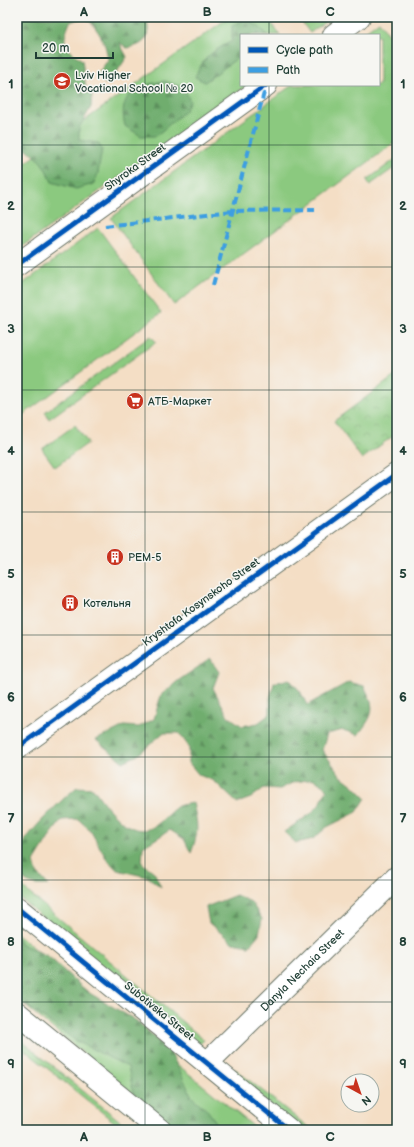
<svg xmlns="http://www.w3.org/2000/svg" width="414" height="1147" viewBox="0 0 414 1147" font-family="'Balsamiq Sans',sans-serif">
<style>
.green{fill:#8bc97f;stroke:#55835a}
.forest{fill:url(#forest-firs);stroke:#487551}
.park{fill:url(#park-crowns);stroke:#55835a}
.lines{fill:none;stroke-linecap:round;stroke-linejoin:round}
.minor-casing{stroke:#6a7567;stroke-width:24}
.tertiary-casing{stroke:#6a7567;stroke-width:24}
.minor{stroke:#fff;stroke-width:22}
.tertiary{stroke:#fff;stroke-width:22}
.quiet{stroke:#3c9ee2;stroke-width:4;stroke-dasharray:8 4;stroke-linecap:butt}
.cycleway-casing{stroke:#f6f6f2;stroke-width:8}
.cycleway{stroke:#0057b8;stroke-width:5}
.grid{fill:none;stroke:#1f3d34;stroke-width:1;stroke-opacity:0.55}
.labels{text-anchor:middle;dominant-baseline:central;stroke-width:3;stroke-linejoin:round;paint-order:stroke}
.poi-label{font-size:11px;fill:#1f3d34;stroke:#f6f6f2;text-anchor:start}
.street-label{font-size:11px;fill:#1f3d34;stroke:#f6f6f2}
.neatline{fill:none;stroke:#1f3d34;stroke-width:1.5}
.grid-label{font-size:13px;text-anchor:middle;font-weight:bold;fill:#1f3d34}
</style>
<defs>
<pattern id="forest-firs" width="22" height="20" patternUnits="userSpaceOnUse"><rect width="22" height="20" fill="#70ad6e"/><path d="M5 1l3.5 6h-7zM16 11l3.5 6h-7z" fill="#5b8e5b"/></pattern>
<pattern id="park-crowns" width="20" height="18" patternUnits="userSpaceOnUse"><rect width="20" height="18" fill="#8bc97f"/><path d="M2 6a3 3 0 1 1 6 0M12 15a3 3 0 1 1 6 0" fill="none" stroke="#71a469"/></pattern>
</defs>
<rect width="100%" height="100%" fill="#f6f6f2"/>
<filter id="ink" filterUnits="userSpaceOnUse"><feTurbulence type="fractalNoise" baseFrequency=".025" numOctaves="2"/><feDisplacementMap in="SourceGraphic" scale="8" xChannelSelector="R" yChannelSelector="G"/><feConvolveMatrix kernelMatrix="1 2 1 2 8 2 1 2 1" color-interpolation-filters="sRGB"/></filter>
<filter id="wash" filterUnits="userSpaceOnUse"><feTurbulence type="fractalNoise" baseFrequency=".012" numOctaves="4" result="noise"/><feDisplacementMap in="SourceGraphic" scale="16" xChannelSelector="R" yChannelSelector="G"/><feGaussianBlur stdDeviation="0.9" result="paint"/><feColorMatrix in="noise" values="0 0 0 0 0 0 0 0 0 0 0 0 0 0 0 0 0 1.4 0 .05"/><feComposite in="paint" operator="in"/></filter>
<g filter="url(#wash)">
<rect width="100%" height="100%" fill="#f4dec5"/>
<path class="green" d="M229 17H267L280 35H241V85H248L17 250V169Z
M298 17H332L310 33Z
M379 21 397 46V141L174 305 111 218 292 85H379V35H360Z
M397 158V166L370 185 367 180Z
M98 228 161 313 17 419V288Z
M151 336 156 342 49 419 45 412Z
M75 425 88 443 55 467 42 449Z
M17 883 204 1040 197 1047 17 896Z
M17 934 258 1130H177L17 999Z
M17 1037 131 1130H124L17 1044Z
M235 1069 312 1130H300L231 1074Z"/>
<path class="forest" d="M17 17H85L70 22C61 44 63 46 82 60L86 89 92 95 91 107 79 128V140L98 143 102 149 98 173 94 184 76 189 52 182C44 165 37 152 17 146Z
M86 17H146C151 36 147 45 127 48L119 42 127 57 114 76 105 84 99 72 108 60C106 41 98 30 86 17Z
M245 19 259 27 268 35H241V58L236 59 205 82 195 77C205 55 212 52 232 41V26Z
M165 81 184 88 190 101 185 111 156 136H141L125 126C117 94 137 85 165 81Z
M210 659 219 672 213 688 228 716 242 726 258 723 270 714V698L274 683 289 679 300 691 307 705 349 682 364 686C377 710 373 715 358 735L343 730 327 734 322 750 341 776 354 786 366 798 357 812 327 827 313 839 296 843 284 832 309 815 320 804 327 789 314 779 295 782 280 789 264 788 251 798 237 803 214 781 199 775 189 763V747L179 733H163L138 755 123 762 96 740 124 726 139 727 154 719 161 695 179 680Z
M77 787 93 788C105 805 130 842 155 826 163 821 170 811 178 806 183 804 189 804 193 803 198 825 199 832 191 853L184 839 170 830 143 847 142 863 154 872 161 887 148 877 117 870 106 858 90 830 78 819 62 820 52 833 34 862 37 873 48 885C43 885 37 886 32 884 19 881 12 863 18 851 29 831 59 802 77 787Z
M236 895 251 902 262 919 259 934 249 946 233 943 209 923 206 907Z
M17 937 21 944 48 956 86 991 137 1021 170 1051 192 1097 208 1111 220 1128V1130H174L157 1113 135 1100 128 1067 76 1041 17 999Z"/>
<path class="park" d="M396 375 397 433 362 459 334 421Z"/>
</g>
<g filter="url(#ink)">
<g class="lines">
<defs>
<g id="minor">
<path d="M17 748 397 474"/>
<path id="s1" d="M207 1063 397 877"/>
</g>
<path id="tertiary" d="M334 35 359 17
M17 265 266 85
M17 908 289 1130
M17 1013 160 1130"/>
</defs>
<use href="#minor" class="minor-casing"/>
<use href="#tertiary" class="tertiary-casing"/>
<use href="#minor" class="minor"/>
<use href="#tertiary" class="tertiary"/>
<path class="quiet" d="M105 226 232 211 315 210
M213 285 266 85"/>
<defs>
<path id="cycleway" d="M17 265 266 85
M17 748 397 474
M17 908 289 1130"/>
</defs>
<use href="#cycleway" class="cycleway-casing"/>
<use href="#cycleway" class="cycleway"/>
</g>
</g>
<path class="grid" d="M145 17V1130M269 17V35M269 85V1130M17 145H397M17 267H397M17 390H397M17 512H397M17 635H397M17 757H397M17 880H397M17 1002H397"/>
<defs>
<symbol id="university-disc" viewBox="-11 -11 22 22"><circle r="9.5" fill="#c8321e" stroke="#f6f6f2"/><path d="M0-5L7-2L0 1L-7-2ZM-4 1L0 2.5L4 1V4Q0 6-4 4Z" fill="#fff"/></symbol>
<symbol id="supermarket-disc" viewBox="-11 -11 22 22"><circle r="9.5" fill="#c8321e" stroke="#f6f6f2"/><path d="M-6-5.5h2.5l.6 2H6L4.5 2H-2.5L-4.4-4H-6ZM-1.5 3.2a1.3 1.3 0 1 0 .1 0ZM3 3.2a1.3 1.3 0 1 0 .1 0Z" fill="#fff"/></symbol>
<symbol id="building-disc" viewBox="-11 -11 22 22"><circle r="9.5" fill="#c8321e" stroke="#f6f6f2"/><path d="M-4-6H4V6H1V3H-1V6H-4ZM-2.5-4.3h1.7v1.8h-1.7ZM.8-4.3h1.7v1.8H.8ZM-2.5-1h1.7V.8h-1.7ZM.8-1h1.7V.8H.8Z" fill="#fff"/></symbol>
</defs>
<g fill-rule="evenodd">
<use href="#university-disc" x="52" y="71" width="20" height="20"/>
<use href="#supermarket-disc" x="125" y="391" width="20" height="20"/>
<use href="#building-disc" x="105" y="547" width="20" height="20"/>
<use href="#building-disc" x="60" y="593" width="20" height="20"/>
</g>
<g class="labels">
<g class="poi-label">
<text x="75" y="75">Lviv Higher<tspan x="75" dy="13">Vocational School № 20</tspan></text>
<text x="148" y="401">АТБ-Маркет</text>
<text x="128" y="557">РЕМ-5</text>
<text x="83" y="603">Котельня</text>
</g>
<g class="street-label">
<text transform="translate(135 167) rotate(-36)">Shyroka Street</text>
<text transform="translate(201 602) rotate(-36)">Kryshtofa Kosynskoho Street</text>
<text stroke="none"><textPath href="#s1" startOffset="133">Danyla Nechaia Street</textPath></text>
<text transform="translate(159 1011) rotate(39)">Subotivska Street</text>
</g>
</g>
<rect width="414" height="1147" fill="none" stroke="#f6f6f2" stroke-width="44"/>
<rect x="240" y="34" width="140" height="52" fill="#f6f6f2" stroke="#a0aca6"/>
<rect x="248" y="47" width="20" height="6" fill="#0057b8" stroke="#a0aca6"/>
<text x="276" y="54" font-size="12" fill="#1f3d34">Cycle path</text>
<rect x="248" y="67" width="20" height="6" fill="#3c9ee2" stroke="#a0aca6"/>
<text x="276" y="74" font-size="12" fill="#1f3d34">Path</text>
<g transform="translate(360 1093) rotate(140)"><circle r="19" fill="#f6f6f2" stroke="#a0aca6"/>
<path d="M0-3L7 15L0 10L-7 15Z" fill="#c8321e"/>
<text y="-6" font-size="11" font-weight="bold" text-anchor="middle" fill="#1f3d34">N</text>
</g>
<path d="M36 52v6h77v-6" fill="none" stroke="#1f3d34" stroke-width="2"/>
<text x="42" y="52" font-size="12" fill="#1f3d34" stroke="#f6f6f2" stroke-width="3" paint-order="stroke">20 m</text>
<rect x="22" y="22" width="370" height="1103" class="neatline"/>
<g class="grid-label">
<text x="84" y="16">A</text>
<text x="207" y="16">B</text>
<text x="330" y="16">C</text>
<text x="11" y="88">1</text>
<text x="403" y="88">1</text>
<text x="11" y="210">2</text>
<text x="403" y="210">2</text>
<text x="11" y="333">3</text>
<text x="403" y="333">3</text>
<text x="11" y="455">4</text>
<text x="403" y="455">4</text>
<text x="11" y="578">5</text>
<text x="403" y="578">5</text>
<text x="11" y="701">6</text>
<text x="403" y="701">6</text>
<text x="11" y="823">7</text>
<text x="403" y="823">7</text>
<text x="11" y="946">8</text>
<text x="403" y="946">8</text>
<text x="11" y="1068">9</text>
<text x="403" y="1068">9</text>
<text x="84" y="1141">A</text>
<text x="207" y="1141">B</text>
<text x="330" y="1141">C</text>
</g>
</svg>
